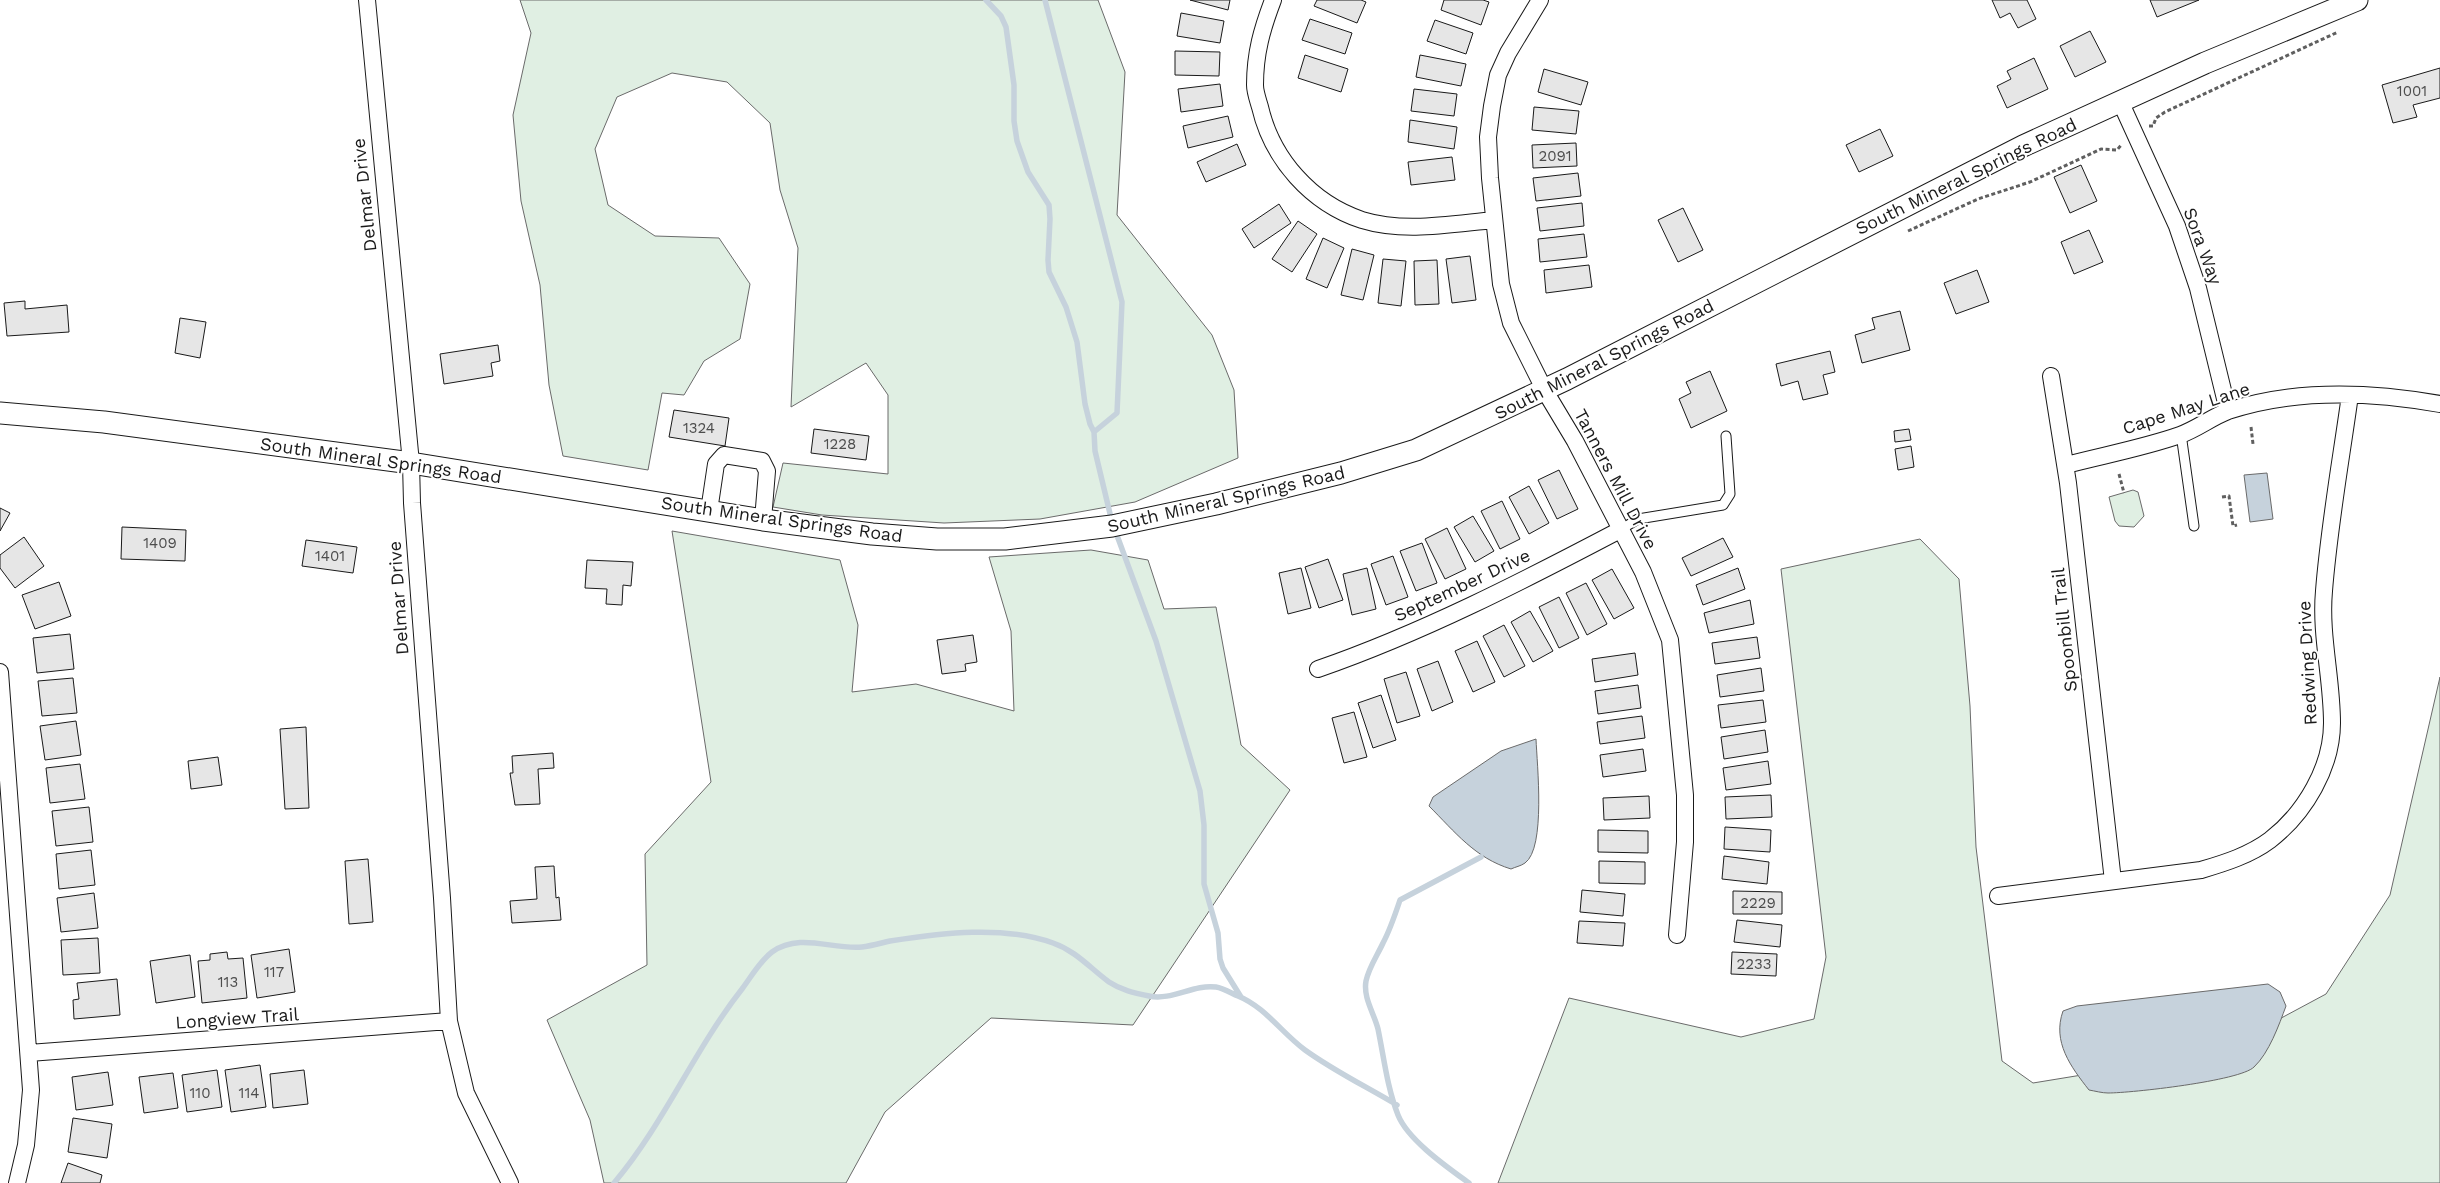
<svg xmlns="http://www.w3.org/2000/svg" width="2440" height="1183" viewBox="0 0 2440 1183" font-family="'Work Sans',sans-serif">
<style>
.green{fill:#e0efe3;stroke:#6a6a6a}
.water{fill:#c6d2dc;stroke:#6a6a6a}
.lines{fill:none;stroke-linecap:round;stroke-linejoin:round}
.stream{stroke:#c6d2dc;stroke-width:5.5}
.building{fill:#e6e6e6;stroke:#1a1a1a}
.service-casing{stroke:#1a1a1a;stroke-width:11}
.minor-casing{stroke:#1a1a1a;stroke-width:18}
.tertiary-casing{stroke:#1a1a1a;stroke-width:23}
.path{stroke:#5f5f5f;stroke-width:3;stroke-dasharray:4 2.5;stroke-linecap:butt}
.service{stroke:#fff;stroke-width:9}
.minor{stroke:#fff;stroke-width:16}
.tertiary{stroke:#fff;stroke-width:21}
.labels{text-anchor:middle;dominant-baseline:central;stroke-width:4;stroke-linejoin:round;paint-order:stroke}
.number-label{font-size:15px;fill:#4d4d4d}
.street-label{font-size:18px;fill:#1a1a1a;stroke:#fff}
</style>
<rect width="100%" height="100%" fill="#fff"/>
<path class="green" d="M520 0H1098L1125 72 1117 215 1212 335 1234 390 1238 458 1135 502 1040 519 944 523 822 515 773 507 783 463 888 474V395L866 363 791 407 798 248 780 190 770 123 727 82 672 73 617 97 595 149 608 205 655 236 719 238 750 284 740 339 704 361 684 395 662 393 648 470 563 456 549 385 540 285 521 201 513 115 531 33Z
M2133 490 2138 492 2144 516 2134 527 2119 526 2115 521 2109 497Z
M672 531 840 560 858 625 852 692 916 684 1014 711 1011 631 989 557 1091 550 1148 560 1164 609 1216 607 1241 745 1290 790 1133 1025 991 1018 885 1112 846 1183H604L590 1120 547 1020 647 965 645 854 711 782Z
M1920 539 1959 579 1970 706 1976 847 2002 1061 2033 1083 2216 1053 2326 994 2390 895 2440 677V1183H1498L1569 998 1741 1037 1814 1019 1826 957 1781 569Z"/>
<path class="water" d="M2267 473 2273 519 2250 522 2244 475Z
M1536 739C1537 764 1546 848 1525 863 1521 866 1515 867 1511 869 1475 858 1455 832 1429 806L1433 797 1501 751Z
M2268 984 2280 992 2286 1006C2279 1025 2269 1053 2254 1067 2240 1081 2131 1093 2108 1093 2102 1093 2095 1091 2089 1090 2071 1067 2052 1042 2063 1011L2077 1006Z"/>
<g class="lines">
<path class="stream" d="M986 0 1001 16 1006 27 1014 85V121L1017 141 1028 172 1049 205 1050 219 1048 260 1049 272 1066 307 1077 342 1085 404 1090 424 1094 432 1095 451 1112 522
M1045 0 1122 302 1117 413 1094 432
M1115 530 1156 641 1200 791 1204 825V884L1218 933 1220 959 1223 968 1241 997
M614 1183C664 1124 694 1050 742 989 751 977 760 961 772 952 800 932 832 950 862 947 871 946 881 943 890 941 942 933 1003 925 1053 943 1076 951 1090 968 1109 982 1121 990 1134 993 1149 996 1172 1001 1193 984 1216 987 1223 988 1231 993 1238 996 1265 1007 1282 1033 1305 1050 1334 1071 1367 1087 1397 1105
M1469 1183C1447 1167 1408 1140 1398 1115 1387 1087 1384 1058 1378 1029 1374 1013 1363 998 1366 981 1369 967 1377 956 1383 943 1390 930 1395 915 1400 900L1481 857"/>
</g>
<path class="building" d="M1190 0H1230L1228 10Z
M1317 0H1361L1366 2 1357 23 1314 6Z
M1444 0H1483L1489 2 1481 25 1441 10Z
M1992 0H2027L2036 19 2018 28 2010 13 2000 18Z
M2150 0H2199L2157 17Z
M1181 13 1224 21 1220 43 1177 36Z
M1310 19 1352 33 1345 54 1302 40Z
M1435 20 1473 33 1466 54 1427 41Z
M2090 31 2106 62 2075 77 2060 46Z
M1175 51 1220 52 1219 76 1175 75Z
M1305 55 1348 69 1341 92 1298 78Z
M1420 55 1466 64 1461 86 1416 77Z
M2034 58 2048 89 2007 108 1997 86 2011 79 2007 71Z
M2440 68V98L2413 105 2417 117 2393 123 2382 85Z
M1544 69 1588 82 1581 105 1538 92Z
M1220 84 1223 106 1181 112 1178 89Z
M1414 89 1457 94 1454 116 1411 111Z
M1534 107 1579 111 1576 134 1532 130Z
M1228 116 1233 137 1188 148 1183 126Z
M1410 120 1457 127 1454 149 1408 142Z
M1880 129 1893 156 1859 172 1846 145Z
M1576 143 1577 166 1533 168 1532 145Z
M1237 144 1246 165 1206 182 1197 162Z
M1452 157 1455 180 1411 185 1408 162Z
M2081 165 2097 201 2070 213 2054 177Z
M1578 173 1581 196 1536 201 1533 178Z
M1582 203 1584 226 1540 231 1537 208Z
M1279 204 1291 223 1254 248 1242 229Z
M1683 208 1703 250 1678 262 1658 220Z
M1298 221 1317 234 1292 272 1272 259Z
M2089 230 2103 262 2074 274 2061 242Z
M1584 234 1587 257 1540 262 1538 239Z
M1323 238 1344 248 1327 288 1306 279Z
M1352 249 1374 255 1363 300 1341 295Z
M1470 256 1476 300 1452 303 1446 259Z
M1383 259 1406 261 1401 306 1378 303Z
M1437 260 1439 304 1415 305 1414 261Z
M1589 265 1592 287 1546 293 1544 270Z
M1977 270 1989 302 1956 314 1944 283Z
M25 301V309L67 305 69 332 7 336 4 303Z
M1900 311 1910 350 1862 363 1855 335 1875 329 1872 318Z
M180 318 206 322 200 358 175 353Z
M498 345 500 361 491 363 493 376 444 384 440 354Z
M1830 351 1835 372 1823 375 1828 394 1803 400 1798 381 1781 386 1776 364Z
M1710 371 1727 411 1691 428 1679 399 1691 393 1686 382Z
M674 410 729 418 725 446 669 437Z
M814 429 869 436 866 460 811 453Z
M1909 429 1911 440 1895 442 1894 431Z
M1911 446 1914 467 1898 470 1895 449Z
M1559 470 1578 509 1557 519 1538 480Z
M1529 486 1549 523 1529 534 1509 497Z
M1502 501 1520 539 1500 549 1481 511Z
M0 508 10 513 0 531Z
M1473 516 1494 551 1475 562 1454 527Z
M122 527 186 530 185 561 121 559Z
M1447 528 1466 569 1445 579 1425 539Z
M24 537 44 566 15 588 0 568V555Z
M1723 538 1733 557 1691 576 1682 558Z
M306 540 357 547 353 573 302 566Z
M1422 543 1437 583 1416 591 1400 551Z
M1393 556 1408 597 1386 605 1371 564Z
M1328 559 1343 600 1319 608 1305 567Z
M587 560 633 562 631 586 623 585 622 605 606 604 607 589 585 588Z
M1301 568 1311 608 1288 614 1279 573Z
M1367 568 1376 609 1352 615 1343 574Z
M1738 568 1745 589 1703 605 1696 585Z
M1612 569 1634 608 1614 619 1592 580Z
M59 582 71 616 35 629 22 595Z
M1586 583 1607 624 1587 635 1566 593Z
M1559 597 1579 638 1559 648 1539 607Z
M1750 600 1754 624 1709 633 1704 613Z
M1530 611 1553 651 1533 662 1511 622Z
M1504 625 1525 666 1504 677 1483 636Z
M70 634 74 669 37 673 33 638Z
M973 635 977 662 965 664 966 671 942 674 937 640Z
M1757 637 1760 658 1715 664 1712 643Z
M1477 641 1495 682 1473 692 1455 651Z
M1635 653 1638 675 1595 682 1592 659Z
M1438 661 1453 702 1432 711 1417 669Z
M1761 668 1764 691 1720 697 1717 675Z
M1406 672 1420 716 1397 723 1384 679Z
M73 678 77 713 42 716 38 681Z
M1638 685 1641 708 1598 714 1595 691Z
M1381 695 1396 740 1373 748 1358 703Z
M1763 700 1766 722 1721 728 1718 705Z
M1354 712 1367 757 1344 763 1332 718Z
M1642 716 1645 738 1600 744 1597 722Z
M76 721 81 755 45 760 40 726Z
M306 727 309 808 285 809 280 729Z
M1765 730 1768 752 1724 759 1721 737Z
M1643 749 1646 771 1603 777 1600 755Z
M553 753 554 768 538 769 540 804 515 805 510 773H513L512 756Z
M218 757 222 785 191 789 188 761Z
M1768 761 1771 784 1726 790 1723 768Z
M80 764 85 799 50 803 46 768Z
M1771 795 1772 817 1726 819 1725 797Z
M1649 796 1650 818 1604 820 1603 798Z
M89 807 93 842 56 846 52 811Z
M1725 827 1771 830 1770 852 1724 849Z
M1598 830 1648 831V853L1598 852Z
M91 850 95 885 59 889 56 854Z
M1724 856 1769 862 1767 884 1722 879Z
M368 859 373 922 349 924 345 861Z
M1599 861 1645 862V884L1599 883Z
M554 866 556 898 559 897 561 920 512 923 510 901 537 899 535 867Z
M1582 890 1625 894 1623 916 1580 912Z
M1733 891 1782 892V914H1733Z
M94 893 98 928 61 932 57 898Z
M1737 920 1782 925 1780 947 1734 942Z
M1579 921 1625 923 1623 946 1577 943Z
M98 938 100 973 63 975 61 940Z
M289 949 295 992 257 998 251 955Z
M227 952 228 959 243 958 247 998 202 1003 198 961 210 960V954Z
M1732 952 1777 954 1776 976 1731 974Z
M190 955 195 997 156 1003 150 961Z
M117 979 120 1015 74 1019 73 1000 79 999 77 983Z
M260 1065 266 1107 231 1112 225 1070Z
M217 1070 222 1107 187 1112 182 1075Z
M304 1070 308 1104 273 1108 270 1074Z
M108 1072 113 1105 76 1110 72 1077Z
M173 1073 178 1108 144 1113 139 1077Z
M73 1118 112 1124 107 1158 68 1152Z
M68 1163 102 1175 100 1183H61Z"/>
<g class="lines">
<defs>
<path id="service" d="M2181 434 2194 526
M1620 530 1638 519 1723 505 1730 494 1726 436"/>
<path id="minor" d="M367 0 411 463 412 503 442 898 449 1021 466 1093 510 1183
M1273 0C1262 29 1255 53 1255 85 1255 92 1258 100 1260 107 1272 159 1311 203 1362 220 1404 233 1451 224 1494 220
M1540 0 1508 53 1498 75 1492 106 1488 137 1490 178 1501 284 1511 323 1545 391 1575 441 1643 572 1670 640 1685 795V842L1677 935
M2120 101 2177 226 2198 288 2228 411
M2051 376 2068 483 2113 881
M2066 465C2104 455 2143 448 2180 435 2197 429 2212 417 2228 411 2294 389 2372 392 2440 404
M709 511 716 464 724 455 762 461 767 471 763 520
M1318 669C1422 633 1523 581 1620 530
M0 672 31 1090 26 1145 17 1183
M1998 896 2201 870C2225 863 2250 855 2270 840 2305 813 2332 767 2332 723 2332 678 2320 635 2324 591 2329 526 2341 460 2350 395
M29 1053 449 1021"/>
<path id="tertiary" d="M0 413 104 422 411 463 763 520 872 534 937 539H1005L1112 526 1216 504 1341 473 1416 450 1567 379 2023 146 2205 63 2357 0"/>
</defs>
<use href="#service" class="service-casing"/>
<use href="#minor" class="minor-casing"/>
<use href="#tertiary" class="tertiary-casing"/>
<path class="path" d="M2149 126H2153L2156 118 2165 112 2338 32
M1908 231 1978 199 2030 182 2101 149 2117 150 2122 144
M2251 427 2253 444
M2119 474 2124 493
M2222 497 2229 496 2233 526 2237 525"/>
<use href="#service" class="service"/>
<use href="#minor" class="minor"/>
<use href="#tertiary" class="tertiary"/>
</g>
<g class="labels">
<g class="number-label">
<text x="2412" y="91">1001</text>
<text x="1555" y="156">2091</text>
<text x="699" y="428">1324</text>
<text x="840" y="444">1228</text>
<text x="160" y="543">1409</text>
<text x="330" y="556">1401</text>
<text x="1758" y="903">2229</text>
<text x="1754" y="964">2233</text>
<text x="274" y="972">117</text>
<text x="228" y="982">113</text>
<text x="200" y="1093">110</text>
<text x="249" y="1093">114</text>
</g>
<g class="street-label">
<text transform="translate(1966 176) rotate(-26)">South Mineral Springs Road</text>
<text transform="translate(364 195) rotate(-96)">Delmar Drive</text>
<text transform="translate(2203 246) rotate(70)">Sora Way</text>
<text transform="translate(1604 359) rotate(-27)">South Mineral Springs Road</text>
<text transform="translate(2186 408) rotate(-18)">Cape May Lane</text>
<text transform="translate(381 460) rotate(8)">South Mineral Springs Road</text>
<text transform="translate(1616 479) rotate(62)">Tanners Mill Drive</text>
<text transform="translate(1226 499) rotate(-13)">South Mineral Springs Road</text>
<text transform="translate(782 519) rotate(8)">South Mineral Springs Road</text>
<text transform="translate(1462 585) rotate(-25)">September Drive</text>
<text transform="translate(398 598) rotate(-94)">Delmar Drive</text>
<text transform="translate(2064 630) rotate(-96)">Spoonbill Trail</text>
<text transform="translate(2307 663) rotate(-93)">Redwing Drive</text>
<text transform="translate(237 1018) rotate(-4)">Longview Trail</text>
</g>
</g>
</svg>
